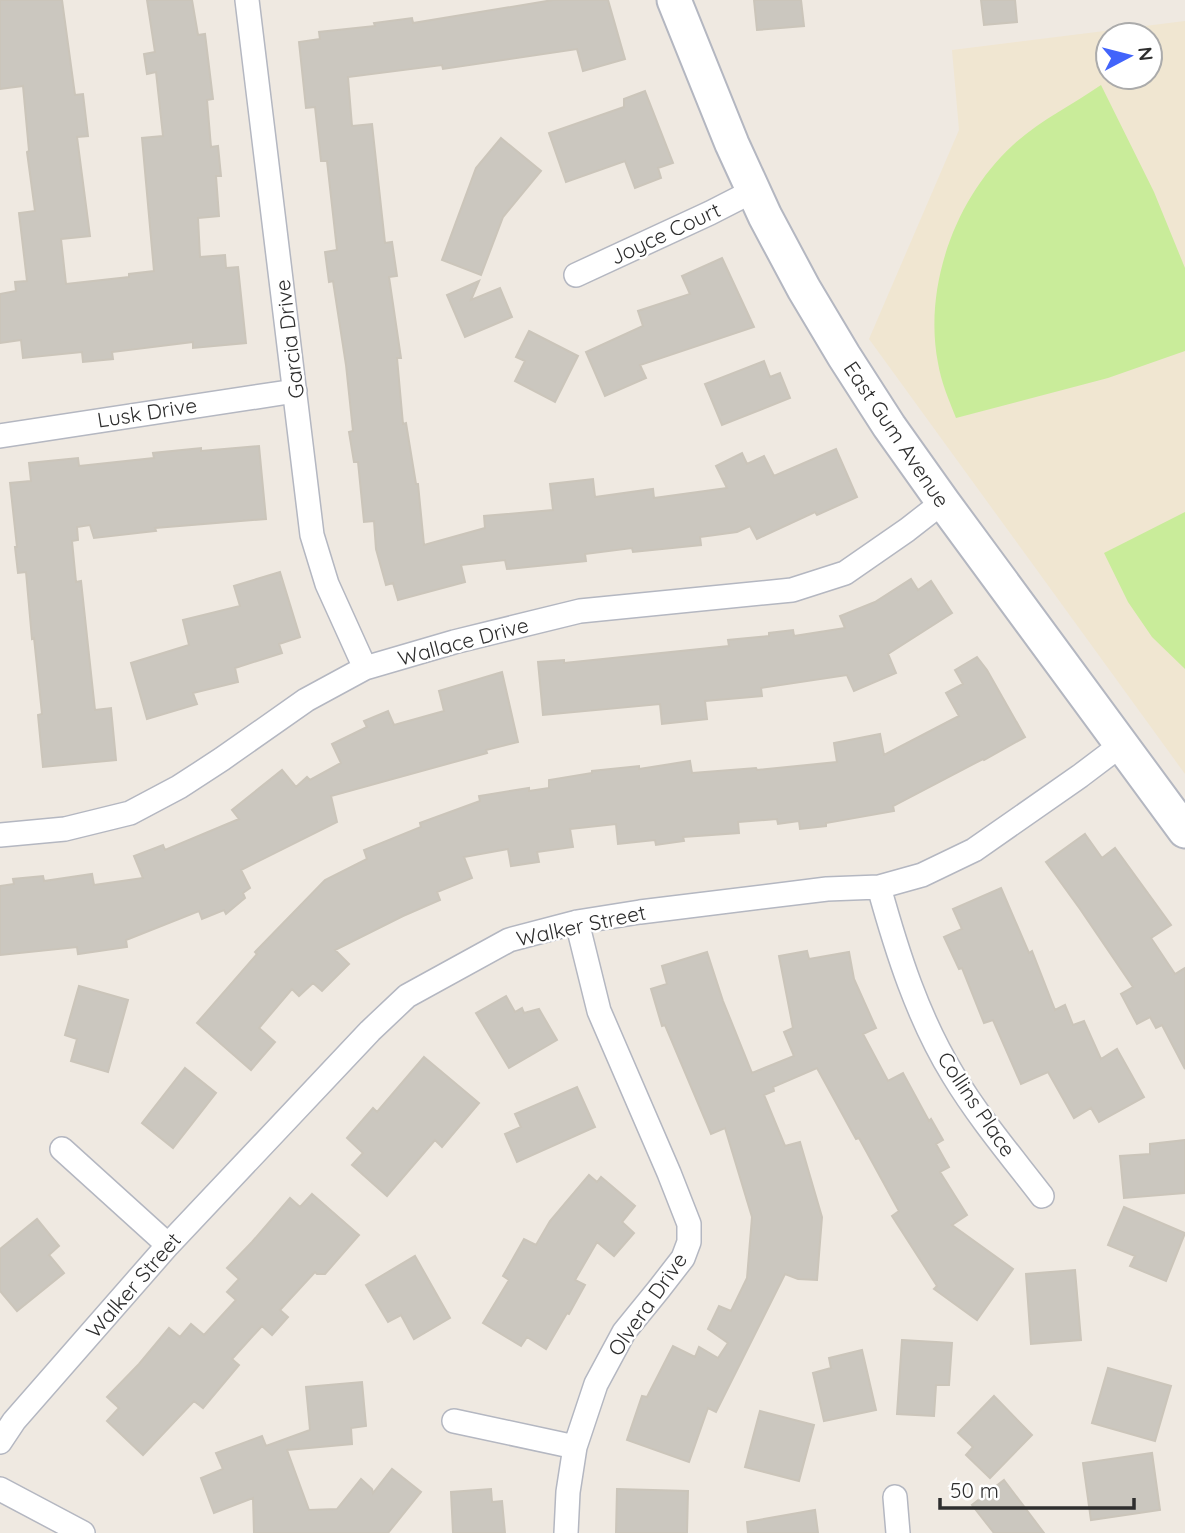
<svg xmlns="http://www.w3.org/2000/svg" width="1185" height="1533" viewBox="0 0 1185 1533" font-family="Quicksand,sans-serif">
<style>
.education{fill:#f0e6d1;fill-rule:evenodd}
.pitch{fill:#c9ec9a}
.building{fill:#cbc7bf;stroke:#cbc5ba;stroke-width:2}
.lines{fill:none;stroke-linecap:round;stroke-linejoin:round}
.street-casing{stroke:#b4b7c1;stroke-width:26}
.secondary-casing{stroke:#b4b7c1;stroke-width:37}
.street{stroke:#fff;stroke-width:23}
.secondary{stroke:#fff;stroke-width:33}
.labels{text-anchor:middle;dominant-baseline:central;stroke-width:5;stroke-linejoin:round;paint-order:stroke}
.street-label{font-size:21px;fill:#2e2e2e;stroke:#fff}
</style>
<rect width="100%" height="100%" fill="#efe9e1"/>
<path class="education" d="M1185 21V774L869 339 959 130 952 50ZM1108 35H1150V77H1108Z"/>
<path class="pitch" d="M1101 85 1154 192 1185 268V351L1108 378 956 418C949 400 941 382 938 363 923 286 956 197 1013 145 1039 121 1072 105 1101 85Z
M1185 512V669L1152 637 1128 602 1104 553Z"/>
<path class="building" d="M0 0H62L75 95 83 94 88 136 77 137 90 236 61 239 66 284 129 277V274L154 271 142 138 163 136 156 72 147 74 144 54 155 52 147 0H192L198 35 205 34 213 99 207 100 211 147 218 146 221 176H216L219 216 198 218 200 257 225 255 226 268 238 267 246 343 193 348V342L112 352 113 359 83 362 82 352 23 358 21 340 0 343V294L16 291 15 282 27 281 19 213 35 211 27 152 29 151 23 86 0 89Z
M553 0H608L625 59 583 71 577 49 443 69 442 65 348 77 352 126 372 124 385 243 392 242 397 276 389 277 401 358H397L403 424 406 423 416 484H418L424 545 485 528 484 516 553 510 550 484 593 479 595 497 653 489 654 498 727 488 716 466 742 453 747 464 764 456 774 476 836 449 857 497 817 515 815 512 757 539 750 526 737 532 700 537 701 545 633 552 632 548 585 554 586 561 507 569 505 560 461 565 465 582 398 600 393 583 386 585 376 549 374 521 364 522 358 462H354L349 432 353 431 346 365 333 281 329 282 325 252 337 250 327 161H321L315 107 306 108 299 42 320 39 319 32 375 26 374 23 412 18 413 23Z
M754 0H801L804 26 757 30Z
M981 0H1015L1017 22 984 25Z
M645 91 673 163 658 168 661 178 635 188 625 161 566 182 549 133 624 107V99Z
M501 138 541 171 503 217 481 275 442 260 476 168Z
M722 258 754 327 640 365 646 378 605 396 586 352 643 326 638 311 690 294 682 276Z
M479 281 471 300 500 288 512 317 465 337 447 295Z
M529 331 578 356 555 402 515 381 525 361 516 357Z
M764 361 770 377 780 373 790 398 722 425 705 384Z
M259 446 266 519 155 528 156 531 94 538 90 525 77 527 78 540 72 541 76 582 81 581 95 710 111 708 116 760 43 767 38 715 42 714 34 638 32 639 26 572 18 573 15 547H17L10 483 31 481 29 463 78 458 79 466 154 458 153 453 201 448V451Z
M280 572 300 637 279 644 282 653 235 668 238 682 193 693 197 704 147 719 131 663 189 645 183 620 240 606 234 586Z
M911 579 918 590 931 581 952 613 888 654 896 673 854 691 847 675 761 688 762 696 705 701 707 719 662 724 660 704 543 715 538 662 564 660V663L729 646 728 640 769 636V633L793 630 794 636 845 628 840 616 875 602Z
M977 657 987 670 1025 737 984 760 983 759 893 806 894 811 826 823V826L800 829 799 821 778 824 777 819 738 822 739 833 683 837 684 841 656 845 655 840 618 844 616 824 570 829 573 847 537 852 539 862 511 866 508 849 464 857 472 878 437 892 440 900 403 916 335 950 349 964 322 991 313 983 299 996 292 989 259 1028 275 1042 251 1070 197 1023 257 954 255 952 325 880 367 859 364 850 421 827 420 823 480 801 479 796 529 788V791L549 788V780L592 773V771L639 766V769L690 761 692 773 756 768 757 770 837 762 834 743 880 734 884 755 959 716 946 693 963 684 955 670Z
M502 672 518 742 486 750 487 753 331 796 337 822 241 870 250 888 243 893 245 898 226 914 224 910 202 919 199 911 126 940 127 947 78 954 77 947 0 955V886L14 884 13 879 43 876 44 881 92 874 94 885 143 878 134 856 163 845 165 850 239 819 232 810 282 770 296 787 307 777 310 780 341 763 332 744 367 727 364 721 388 711 394 725 444 711 439 691Z
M1085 834 1102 858 1115 848 1171 925 1151 938 1175 974 1185 968V1069L1162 1025 1156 1028 1150 1017 1137 1024 1121 994 1133 987 1080 909 1046 862Z
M1001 888 1029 953 1032 951 1055 1010 1065 1005 1073 1025 1084 1021 1101 1059 1117 1049 1144 1097 1099 1122 1091 1108 1074 1118 1048 1072 1021 1084 993 1020 984 1023 962 968 959 969 944 937 962 929 953 909Z
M807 951 809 959 849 952 854 979 876 1028 863 1034 888 1081 903 1073 929 1121 931 1119 943 1140 936 1144 949 1167 940 1172 967 1215 952 1225 1013 1269 977 1320 934 1289 937 1286 892 1216 899 1211 859 1138 856 1139 817 1068 773 1087 774 1091 764 1095 785 1146 800 1142 822 1217 817 1280 798 1279 785 1274 716 1412 708 1408 689 1462 627 1440 642 1396 647 1397 673 1346 695 1357 699 1347 718 1358 728 1343 708 1329 719 1306 731 1311 747 1278 752 1217 725 1128 711 1134 665 1025 662 1026 651 989 667 984 662 966 707 952 723 1001 752 1073 794 1056 784 1032 793 1028 779 956Z
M79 986 128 1000 108 1072 71 1061 77 1039 65 1035Z
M506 996 515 1012 522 1008 524 1013 539 1009 557 1040 509 1068 476 1013Z
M424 1057 479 1103 442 1147 435 1140 387 1196 352 1165 363 1153 347 1138 373 1108 377 1112Z
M185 1068 216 1093 173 1148 142 1123Z
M577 1087 595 1127 517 1162 505 1134 521 1127 515 1114Z
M1185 1140V1193L1124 1198 1120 1156 1150 1154V1144Z
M589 1175 597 1182 601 1177 635 1206 622 1222 634 1233 614 1256 597 1242 575 1280 585 1285 569 1314 567 1313 546 1349 527 1337 521 1346 483 1323 509 1280 503 1276 524 1239 536 1245 550 1221Z
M312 1194 359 1235 325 1274H317L315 1272 280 1310 288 1317 272 1335 262 1326 232 1359 239 1365 203 1408 194 1401 143 1455 107 1421 119 1408 107 1397 139 1364 169 1328 180 1337 191 1324 204 1335 236 1300 227 1292 239 1279 227 1268 252 1242 290 1198 300 1207Z
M1124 1207 1185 1233 1166 1281 1130 1266 1135 1256 1108 1245Z
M37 1219 59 1246 49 1255 64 1273 17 1311 0 1291V1249Z
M415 1256 450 1318 414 1339 401 1315 388 1322 366 1285Z
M1075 1270 1081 1340 1031 1344 1026 1274Z
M902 1340 952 1343 949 1385H936L934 1416 897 1414Z
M862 1350 876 1410 824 1421 813 1373 831 1368 829 1358Z
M1108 1368 1171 1386 1155 1441 1092 1423Z
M362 1382 366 1426 351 1428 352 1444 287 1450 309 1510 337 1509 361 1479 372 1489 373 1493 392 1469 421 1492 388 1533H254L253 1498 214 1513 201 1478 223 1469 216 1453 262 1436 266 1446 310 1430 306 1387Z
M994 1396 1032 1435 990 1478 966 1455 973 1447 958 1433Z
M760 1411 814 1425 799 1481 745 1467Z
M1152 1453 1160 1510 1091 1520 1083 1463Z
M1004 1480 1044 1533H994L972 1505Z
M491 1489 492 1502 502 1501 505 1533H453L451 1492Z
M617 1489 688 1491 687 1533H616Z
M815 1510 818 1533H748L747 1522Z"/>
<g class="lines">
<defs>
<path id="street" d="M247 0 312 535 327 584 365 668
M576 275 710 213 753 191
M0 436 295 391
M0 835 65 829 130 813 179 787 222 759 306 700 365 668 454 642 580 611 792 590 845 573 907 530 943 502
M879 887C897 952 918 1018 953 1075 979 1118 1012 1157 1042 1196
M62 1149 168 1245
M454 1421 575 1447
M0 1442 14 1421 168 1245 370 1031 407 996 509 940 577 922 640 912 827 889 879 887 922 875 974 850 1080 776 1121 745
M0 1489 83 1533
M895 1497 898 1533
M566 1533 568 1492 575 1447 596 1384 624 1332 659 1289 683 1258 689 1242V1224L669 1173 599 1011 577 922"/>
<path id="secondary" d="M674 0 732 144 765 216 804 289 844 356 889 426 943 502 1185 831"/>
</defs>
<use href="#street" class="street-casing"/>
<use href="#secondary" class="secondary-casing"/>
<use href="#street" class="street"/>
<use href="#secondary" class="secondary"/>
</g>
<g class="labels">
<g class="street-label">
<text transform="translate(665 233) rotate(-25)">Joyce Court</text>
<text transform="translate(289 339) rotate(-97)">Garcia Drive</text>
<text transform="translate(147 412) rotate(-9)">Lusk Drive</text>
<text transform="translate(897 434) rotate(56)">East Gum Avenue</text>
<text transform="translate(463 641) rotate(-15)">Wallace Drive</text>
<text transform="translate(581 925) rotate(-12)">Walker Street</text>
<text transform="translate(977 1104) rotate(56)">Collins Place</text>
<text transform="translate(133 1285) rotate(-49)">Walker Street</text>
<text transform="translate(647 1304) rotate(-55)">Olvera Drive</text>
</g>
</g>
<g transform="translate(1129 56) rotate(83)"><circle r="33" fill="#ffffff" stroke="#ababab" stroke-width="2"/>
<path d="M0-5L12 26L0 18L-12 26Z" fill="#4264fb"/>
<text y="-10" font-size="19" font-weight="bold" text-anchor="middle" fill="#2e2e2e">N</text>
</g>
<path d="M940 1498v10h194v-10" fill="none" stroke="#2e2e2e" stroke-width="3.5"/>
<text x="950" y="1498" font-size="21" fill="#2e2e2e" stroke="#ffffff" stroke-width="5" paint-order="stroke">50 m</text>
</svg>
